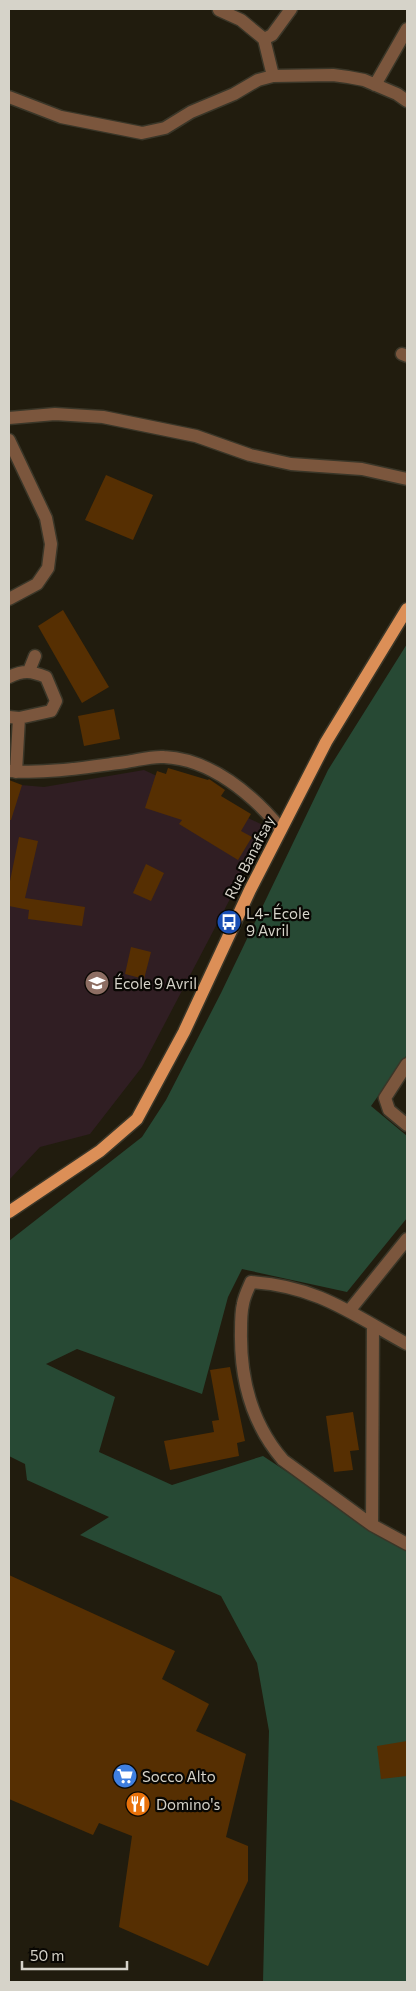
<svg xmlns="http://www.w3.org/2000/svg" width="416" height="1991" viewBox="0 0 416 1991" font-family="Commissioner,sans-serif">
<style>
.education{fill:#301e23}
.green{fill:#274934}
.building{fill:#562f02}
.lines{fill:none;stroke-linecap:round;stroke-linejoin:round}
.minor-casing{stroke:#3a3628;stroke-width:15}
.major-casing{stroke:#3a3628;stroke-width:15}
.minor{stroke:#7b563d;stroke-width:12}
.major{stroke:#dc8f57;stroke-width:12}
.labels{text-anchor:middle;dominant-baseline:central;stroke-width:4.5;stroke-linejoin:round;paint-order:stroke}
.street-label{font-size:15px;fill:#d6d3c9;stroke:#090703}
.poi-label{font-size:15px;fill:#d6d3c9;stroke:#090703;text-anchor:start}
</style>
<rect width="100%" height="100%" fill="#211c0e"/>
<path class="education" d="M144 770 263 825 230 899 142 1067 90 1134 40 1147 9 1180V784L44 787Z"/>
<path class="green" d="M407 644V1055L371 1106 407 1136V1218L347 1292 242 1269 228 1297 202 1394 77 1349 46 1364 115 1397 99 1452 172 1485 263 1456 407 1551V1982H263L269 1731 257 1663 221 1596 80 1535 109 1517 27 1480 25 1464 9 1456V1241L142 1137 166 1100 221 993 328 770Z"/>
<path class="building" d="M106 475 153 495 133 540 85 520Z
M63 610 109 687 82 703 38 626Z
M114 709 120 739 84 746 78 716Z
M168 768 208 780 209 779 225 790 221 796 251 814 241 831 252 837 238 860 179 824 182 820 145 808 157 771 166 774Z
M9 780 22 785 11 820H9Z
M19 837 38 841 25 898 85 907 82 926 28 919 29 910 9 906V886Z
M146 864 164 873 151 901 133 893Z
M131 947 151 952 144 979 125 974Z
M230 1367 245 1441 237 1443 239 1456 170 1470 164 1441 214 1432 212 1421 219 1420 210 1370Z
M353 1412 359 1450 350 1451 353 1470 334 1472 326 1416Z
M9 1575 175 1651 162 1679 209 1704 196 1731 246 1754 226 1837 248 1846V1881L208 1966 119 1927 132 1836 99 1823 93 1835 9 1799Z
M407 1741V1776L381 1779 377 1746Z"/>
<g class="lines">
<defs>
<path id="minor" d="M219 10 241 20 264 39 273 76
M264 39 272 35 291 9
M375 85 407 29
M9 97 61 117 142 133 165 128 191 112 234 94 258 80 273 76 333 75 348 77 364 80 397 94 407 101
M402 354 407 356
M9 418 55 414 103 417 196 436 250 455 291 464 362 469 407 479
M9 440 46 518 51 544 48 568 37 584 9 599
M29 671 35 656
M9 677C24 670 31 671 46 677L56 701 51 711 19 718 9 717
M9 771C48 774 88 767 126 762 139 760 152 756 164 757 211 759 253 795 281 829
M16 772 19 718
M407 1064 385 1098 389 1110 407 1125
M349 1311 407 1239
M407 1344C352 1314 317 1286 251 1282 248 1289 244 1297 243 1304 241 1312 241 1322 241 1331 240 1378 252 1424 283 1460L372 1525 407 1544
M372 1525 373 1326"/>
<path id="major" d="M9 1212 100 1151 137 1119 184 1032 250 890 326 742 407 609"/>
</defs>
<use href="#minor" class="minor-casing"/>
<use href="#major" class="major-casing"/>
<use href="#minor" class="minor"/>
<use href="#major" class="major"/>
</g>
<defs>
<symbol id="bus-disc" viewBox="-11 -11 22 22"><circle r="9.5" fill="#1a4fb4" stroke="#090703"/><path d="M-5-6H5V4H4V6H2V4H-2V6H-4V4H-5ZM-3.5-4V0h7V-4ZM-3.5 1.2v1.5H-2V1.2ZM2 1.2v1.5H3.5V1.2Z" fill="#fff"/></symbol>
<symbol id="school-disc" viewBox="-11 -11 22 22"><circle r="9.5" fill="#8d6e63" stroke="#090703"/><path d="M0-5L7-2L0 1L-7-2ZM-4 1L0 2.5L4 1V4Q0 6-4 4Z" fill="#fff"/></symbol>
<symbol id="supermarket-disc" viewBox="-11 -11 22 22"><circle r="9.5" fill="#3f7fe0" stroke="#090703"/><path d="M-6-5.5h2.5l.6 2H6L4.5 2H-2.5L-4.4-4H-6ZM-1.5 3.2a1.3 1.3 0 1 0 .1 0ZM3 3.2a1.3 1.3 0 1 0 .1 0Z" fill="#fff"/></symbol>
<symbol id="restaurant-disc" viewBox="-11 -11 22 22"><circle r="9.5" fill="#e8710a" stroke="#090703"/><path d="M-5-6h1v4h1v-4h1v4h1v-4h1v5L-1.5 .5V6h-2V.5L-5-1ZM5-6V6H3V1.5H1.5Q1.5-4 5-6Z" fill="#fff"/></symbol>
</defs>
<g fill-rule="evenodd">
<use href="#bus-disc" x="215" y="908" width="28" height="28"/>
<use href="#school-disc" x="83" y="969" width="28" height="28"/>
<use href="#supermarket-disc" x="111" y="1762" width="28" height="28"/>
<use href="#restaurant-disc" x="124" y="1790" width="28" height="28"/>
</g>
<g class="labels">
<g class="street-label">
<text transform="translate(249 857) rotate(-63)">Rue Banafsay</text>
</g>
<g class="poi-label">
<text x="246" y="913">L4- École<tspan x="246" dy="17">9 Avril</tspan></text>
<text x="114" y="983">École 9 Avril</text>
<text x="142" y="1776">Socco Alto</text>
<text x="156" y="1804">Domino's</text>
</g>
</g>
<rect width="416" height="1991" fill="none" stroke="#d6d3c9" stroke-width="20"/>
<path d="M22 1961v8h105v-8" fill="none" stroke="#d6d3c9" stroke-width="2.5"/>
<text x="30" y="1961" font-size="15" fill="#d6d3c9" stroke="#090703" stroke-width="4" paint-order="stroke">50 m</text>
</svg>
